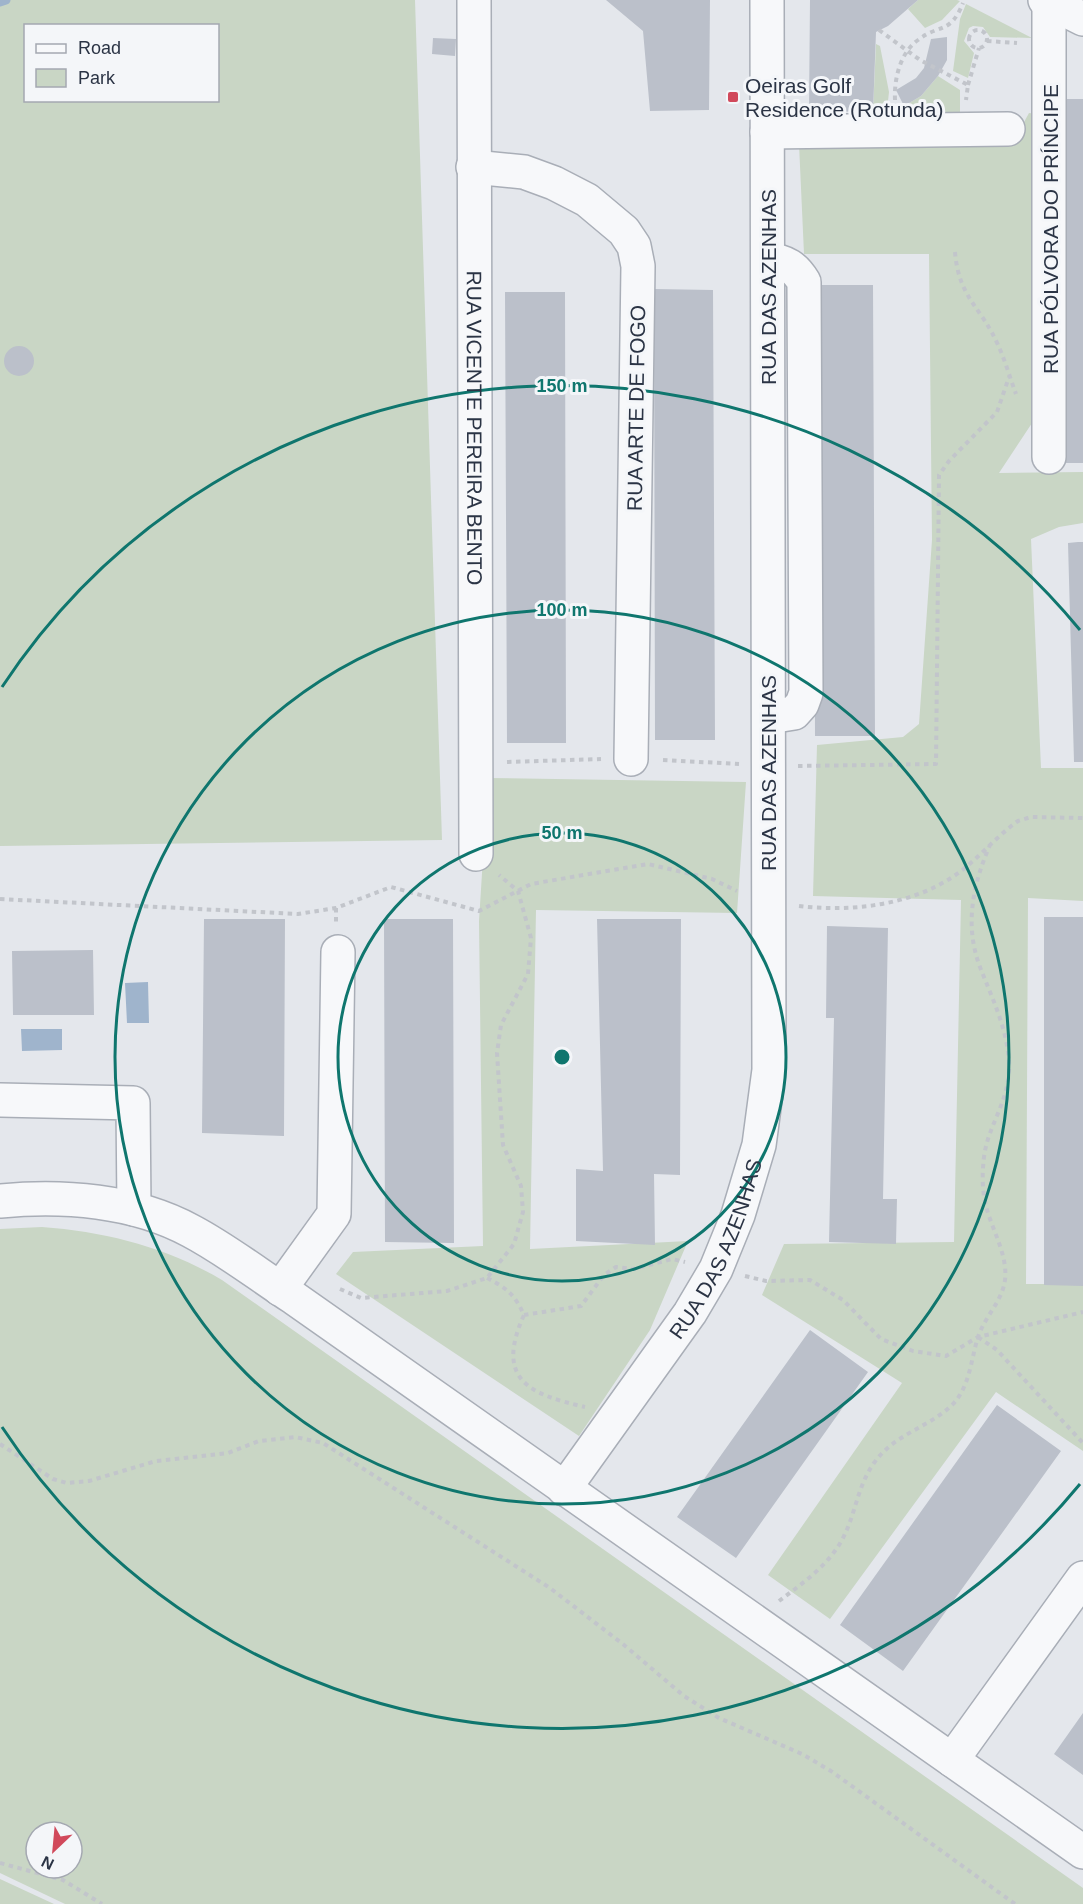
<svg xmlns="http://www.w3.org/2000/svg" width="1083" height="1904" viewBox="0 0 1083 1904" font-family="Helvetica,sans-serif">
<style>
.green{fill:#c9d6c5;fill-rule:evenodd}
.water{fill:#9fb4cc}
.lines{fill:none;stroke-linecap:round;stroke-linejoin:round}
.stream{stroke:#9fb4cc;stroke-width:9}
.building{fill:#bbc0ca}
.minor-casing{stroke:#a9aeb7;stroke-width:36}
.path{stroke:#c2c5cb;stroke-width:4;stroke-dasharray:4.5 4.5;stroke-linecap:butt}
.minor{stroke:#f7f8fa;stroke-width:33}
.ring{fill:none;stroke:#0f766e;stroke-width:3}
.poi-dot{fill:#d1495b;stroke:#f4f6f9;stroke-width:2}
.labels{text-anchor:middle;dominant-baseline:central;stroke-width:6;stroke-linejoin:round;paint-order:stroke}
.poi-label{font-size:21px;fill:#2b3445;stroke:#f4f6f9;text-anchor:start}
.street-label{font-size:21px;fill:#2b3445;stroke:#f4f6f9}
.centre{fill:#0f766e;stroke:#f4f6f9;stroke-width:3}
.ring-label{font-size:18px;text-anchor:middle;font-weight:bold;fill:#0f766e;stroke:#f4f6f9;stroke-width:6;stroke-linejoin:round;paint-order:stroke}
</style>
<rect width="100%" height="100%" fill="#e4e7ec"/>
<path class="green" d="M0 0H415L442 840 0 846ZM26 26H218V100H26Z
M918 0H957L960 1 942 20 925 28 908 9Z
M966 4 1032 38 990 37 983 27 973 26 969 28 964 41 974 53 968 78 953 71 960 19Z
M876 44 880 46 889 92 887 110 873 112Z
M938 76 960 90V114H909V103L921 96Z
M1029 113 1038 114V414L999 473 1083 472V523L1059 527 1031 539 1041 768H1083V901L1028 898 1026 1284H1083V1451L996 1392 830 1619 768 1575 902 1383 762 1295 784 1244 954 1242 961 900 813 896 817 745 903 737 919 724 932 540 929 254H804L799 144 1011 146Z
M488 778 746 782 737 913 536 910 530 1249 688 1241 650 1330 579 1436 336 1274 353 1252 483 1246 479 921Z
M42 1227C107 1232 166 1247 222 1280L1083 1888V1904H65L0 1873V1229ZM36 1832H72V1868H36Z
M0 1879 54 1904H0Z"/>
<path class="water" d="M148 982 149 1023H127L125 983Z
M21 1029H62V1050L22 1051Z"/>
<g class="lines">
<path class="stream" d="M0 2 6 0"/>
</g>
<path class="building" d="M606 0H710L709 110 650 111 643 31Z
M810 0H918L888 26 876 32 873 112 809 111Z
M947 37V60L938 76 921 96 904 106 896 90 916 78 924 68 931 39Z
M433 38 456 39 455 56 432 54Z
M1062 99H1083V463H1065Z
M814 285H873L875 736H815Z
M654 289 713 290 715 740H655Z
M505 292H565L566 743H507Z
M4 361a15 15 0 1 1 30 0a15 15 0 1 1-30 0Z
M1078 542H1083V762H1074L1068 543Z
M1044 917H1083V1286L1044 1285Z
M204 919H285L284 1136 202 1133Z
M384 919H453L454 1243 385 1242Z
M597 919H681L680 1175 654 1174 655 1245 576 1241V1169L603 1171Z
M827 926 888 928 883 1199H897L896 1244 829 1242 834 1018H826Z
M93 950 94 1015H13L12 951Z
M810 1330 868 1372 736 1558 677 1517Z
M997 1405 1061 1451 903 1671 840 1625Z
M1083 1713V1775L1054 1754Z"/>
<g class="lines">
<defs>
<g id="minor">
<path id="s1" d="M474 0 476 854"/>
<path d="M1045 0 1083 19"/>
<path d="M767 132 1008 129"/>
<path d="M473 167 524 172 554 183 587 200 624 231 634 246 638 266 631 759"/>
<path d="M768 260C786 261 795 267 804 282L806 693 802 704 794 713 769 717"/>
<path d="M1049 457V2"/>
<path d="M0 1100 133 1103 134 1209"/>
<path d="M0 1201C63 1195 134 1200 191 1231 227 1250 260 1276 294 1298L1083 1852"/>
<path d="M280 1289 334 1214 338 952"/>
<path id="s2" d="M564 1489 690 1313 716 1269 738 1215 759 1145 769 1070 767 0"/>
<path d="M952 1760 1083 1578"/>
</g>
</defs>
<use href="#minor" class="minor-casing"/>
<path class="path" d="M969 39a9 9 0 1 1 18 0a9 9 0 1 1-18 0Z
M879 30 920 60 968 85 966 100
M987 41 1017 43
M968 85 979 48
M895 100C894 79 900 53 918 40 940 23 950 35 963 3
M955 252C959 299 981 306 998 345 1005 360 1010 378 1016 394
M663 760 739 764
M507 762 601 759
M798 766 936 764 939 475 949 461 997 412 1009 377
M0 899 298 914 336 908 391 887 479 911 531 884 648 864 712 879 737 891
M799 906C849 912 907 906 951 878 975 863 994 838 1018 821L1031 817 1083 818
M336 908V923
M745 1276 766 1281 810 1280 843 1300 881 1339 913 1351 946 1356 978 1337 1083 1312
M487 1278C507 1288 515 1295 524 1315 495 1379 528 1394 585 1407
M340 1289 361 1298 447 1291 487 1278 514 1244 523 1212 521 1186 503 1145 497 1053 501 1025 528 974 531 938 518 891 499 875
M524 1315 581 1306 604 1275 616 1267 634 1269 672 1259 685 1262
M978 1337 997 1350 1083 1443
M0 1444 53 1479 67 1483 89 1481 156 1461 228 1453 259 1441 295 1437 323 1443 550 1588 624 1645 684 1696 719 1718 802 1754 831 1771 1015 1904
M779 1601C803 1583 829 1565 843 1538 856 1513 857 1487 874 1463 895 1433 929 1428 953 1404 970 1386 971 1359 978 1337 985 1316 1002 1302 1005 1280 1008 1255 992 1230 986 1206 982 1190 982 1174 984 1157 988 1124 1011 1100 1009 1062 1007 1028 992 998 980 967 964 925 973 884 990 845
M0 1863 63 1880 102 1904"/>
<use href="#minor" class="minor"/>
</g>
<g class="ring">
<circle cx="562" cy="1057" r="224"/>
<circle cx="562" cy="1057" r="447"/>
<path d="M1080 1484A671 671 0 0 1 2 1427M2 687A671 671 0 0 1 1080 630"/>
</g>
<rect class="poi-dot" x="727" y="91" width="12" height="12" rx="3"/>
<g class="labels">
<g class="poi-label">
<text x="745" y="85">Oeiras Golf<tspan x="745" dy="24">Residence (Rotunda)</tspan></text>
</g>
<g class="street-label">
<text transform="translate(1050 229) rotate(-90)">RUA PÓLVORA DO PRÍNCIPE</text>
<text transform="translate(768 287) rotate(-90)">RUA DAS AZENHAS</text>
<text transform="translate(636 408) rotate(-89)">RUA ARTE DE FOGO</text>
<text stroke="none"><textPath href="#s1" startOffset="428">RUA VICENTE PEREIRA BENTO</textPath></text>
<text transform="translate(768 773) rotate(-90)">RUA DAS AZENHAS</text>
<text stroke="none"><textPath href="#s2" startOffset="286">RUA DAS AZENHAS</textPath></text>
</g>
</g>
<circle cx="562" cy="1057" r="9" class="centre"/>
<g class="ring-label">
<text x="562" y="392">150 m</text>
<text x="562" y="616">100 m</text>
<text x="562" y="839">50 m</text>
</g>
<rect x="24" y="24" width="195" height="78" fill="#f4f6f9" stroke="#a4a8b1" stroke-width="1.5"/>
<rect x="36" y="44" width="30" height="9" fill="#f7f8fa" stroke="#a4a8b1" stroke-width="1.5"/>
<text x="78" y="54" font-size="18" fill="#2b3445">Road</text>
<rect x="36" y="69" width="30" height="18" fill="#c9d6c5" stroke="#a4a8b1" stroke-width="1.5"/>
<text x="78" y="84" font-size="18" fill="#2b3445">Park</text>
<g transform="translate(54 1850) rotate(206)"><circle r="28" fill="#f4f6f9" stroke="#a4a8b1" stroke-width="1.5"/>
<path d="M0-4.5L10 22L0 15L-10 22Z" fill="#d1495b"/>
<text y="-9" font-size="16" font-weight="bold" text-anchor="middle" fill="#2b3445">N</text>
</g>
</svg>
